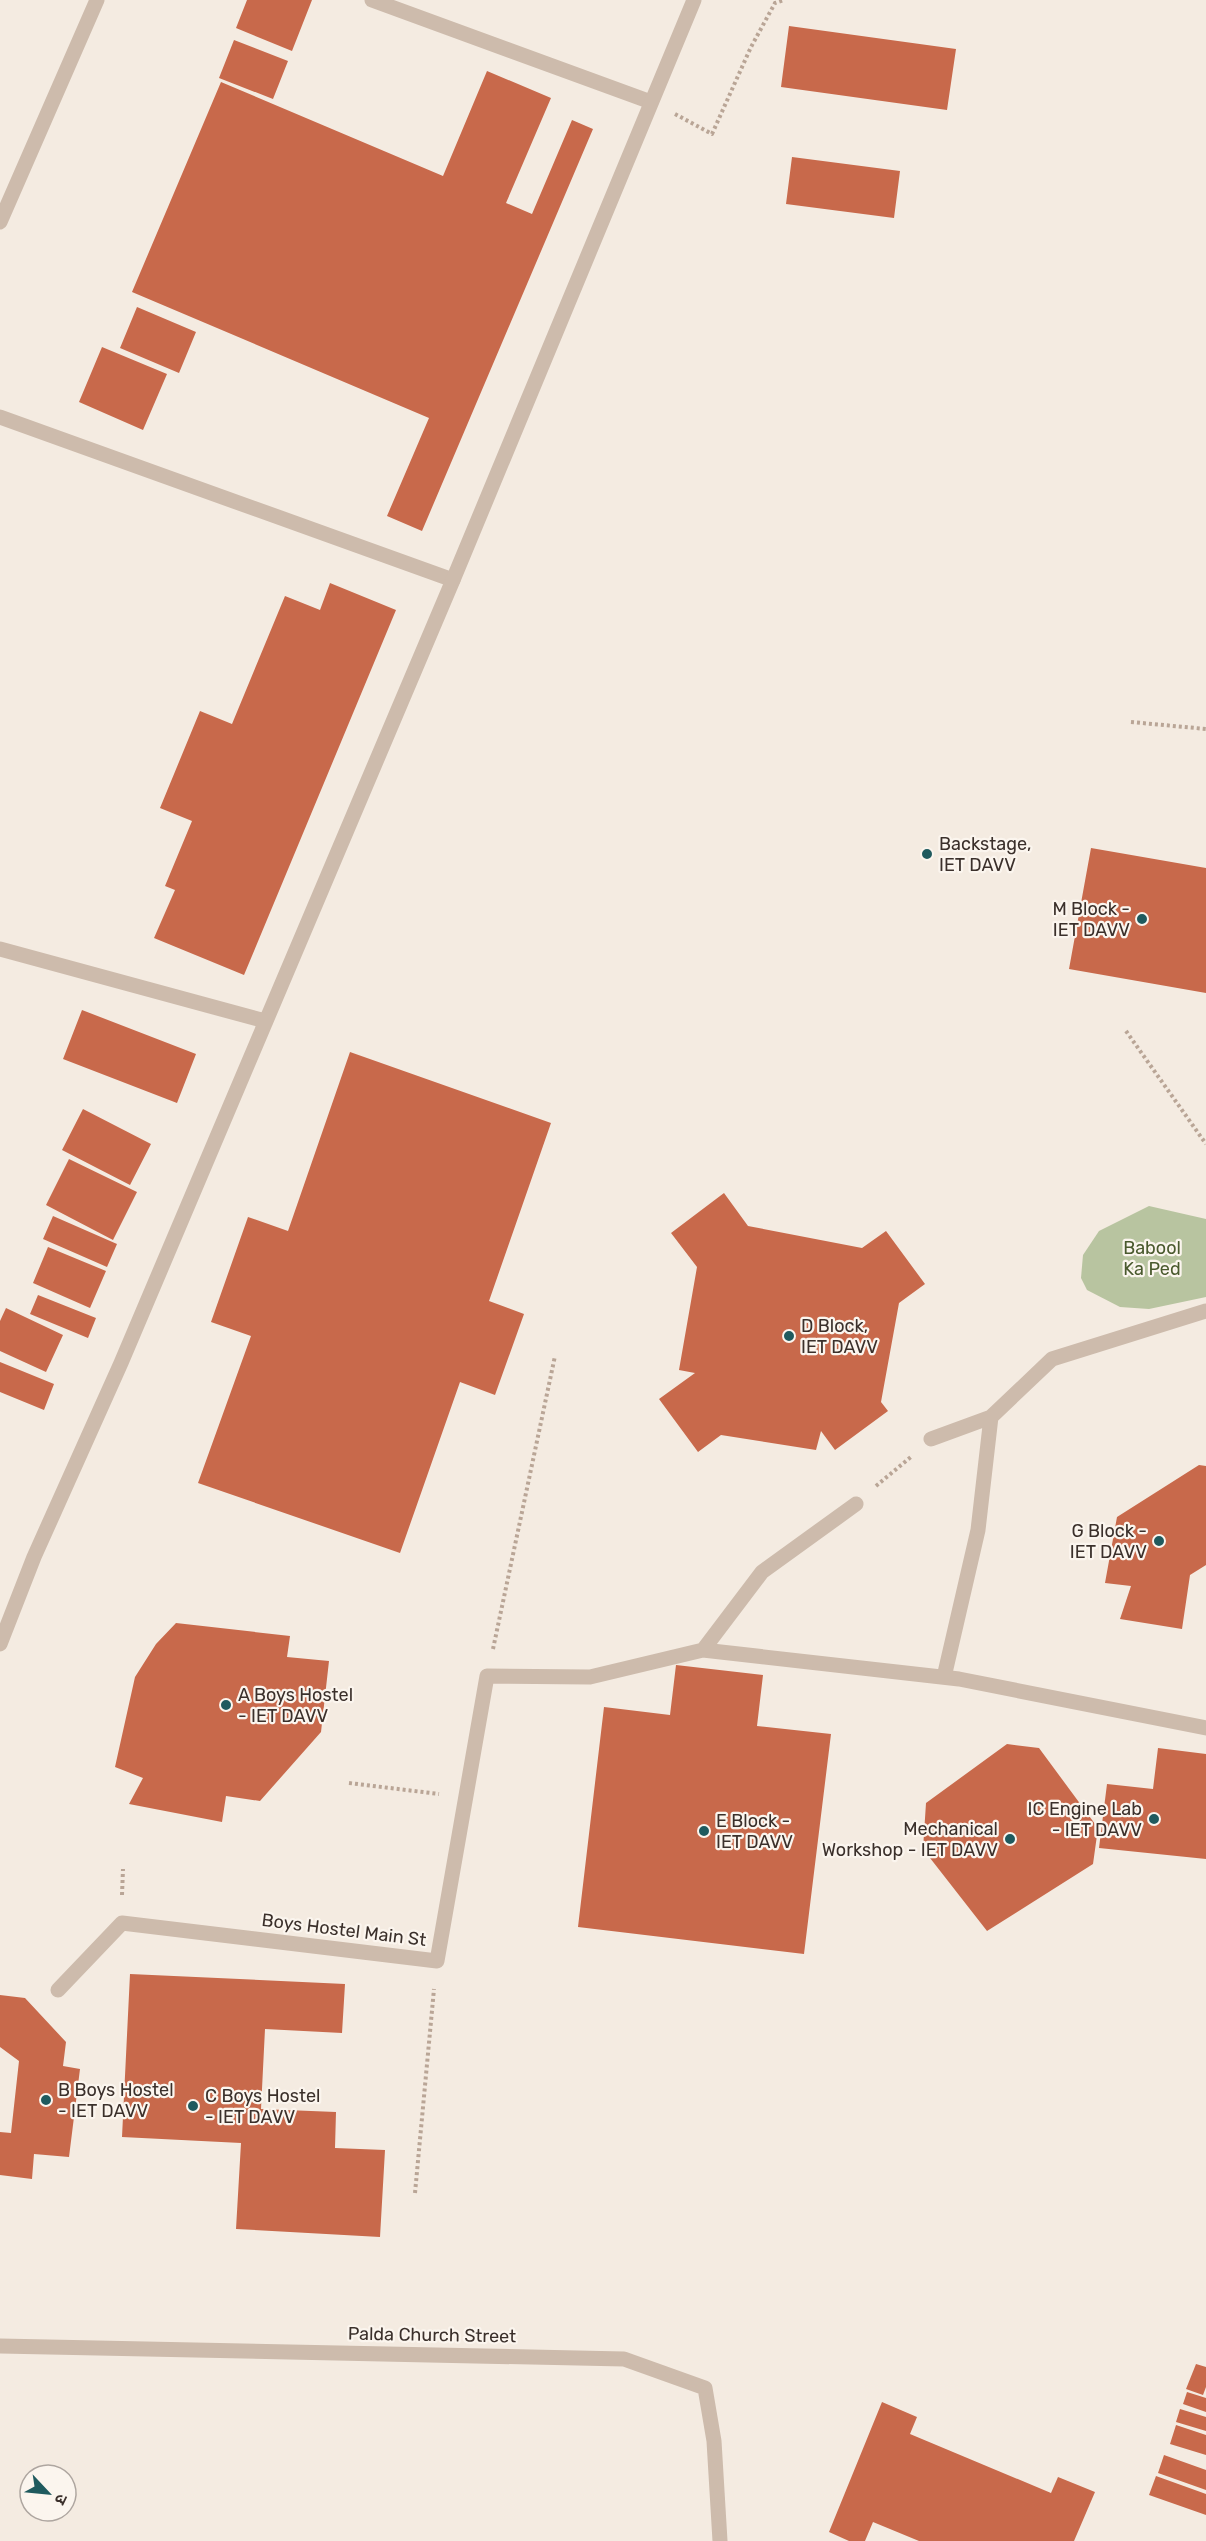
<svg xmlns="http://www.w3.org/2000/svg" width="1206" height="2541" viewBox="0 0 1206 2541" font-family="Rubik,'Noto Sans Devanagari',sans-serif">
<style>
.green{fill:#b8c4a0}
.building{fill:#c8694b}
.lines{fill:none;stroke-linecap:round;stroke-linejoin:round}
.path{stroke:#b9a596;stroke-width:4;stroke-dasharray:3 3;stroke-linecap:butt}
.service{stroke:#cdbbac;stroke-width:15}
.minor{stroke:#cdbbac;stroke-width:15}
.poi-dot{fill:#1f5a5e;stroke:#fbf5ee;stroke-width:2}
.labels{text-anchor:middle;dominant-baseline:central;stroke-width:4.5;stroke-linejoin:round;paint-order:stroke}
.poi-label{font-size:18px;fill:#3b302b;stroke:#fbf5ee;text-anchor:start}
.park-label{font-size:18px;fill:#4a5a2e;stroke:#fbf5ee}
.street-label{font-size:18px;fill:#3b302b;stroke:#fbf5ee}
</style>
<rect width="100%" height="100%" fill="#f4ebe1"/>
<path class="green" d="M1149 1206 1206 1219V1297L1149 1309 1120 1307 1087 1290 1081 1278 1083 1255 1099 1231Z"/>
<path class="building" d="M247 0H312L292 51 236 28Z
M789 26 956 49 947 110 781 87Z
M234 40 288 61 273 99 219 78Z
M487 71 551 98 506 203 532 214 572 120 593 129 422 531 387 516 429 418 132 292 221 82 443 176Z
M792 157 900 171 894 218 786 204Z
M137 307 196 332 179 373 120 348Z
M102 347 167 374 143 430 79 402Z
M330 583 396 610 244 975 154 938 175 890 165 886 192 821 160 808 200 711 232 724 285 596 320 610Z
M1091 848 1206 868V993L1069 969Z
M82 1010 196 1054 177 1103 63 1059Z
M350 1052 551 1123 489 1301 524 1314 495 1395 460 1382 400 1553 198 1483 251 1336 211 1322 248 1217 288 1231Z
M83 1109 151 1144 130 1185 62 1150Z
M69 1159 137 1192 113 1240 46 1205Z
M724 1193 748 1226 862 1248 886 1231 925 1284 899 1303 881 1402 888 1411 835 1450 821 1431 816 1450 721 1435 698 1452 659 1399 695 1373 679 1370 697 1267 671 1233Z
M53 1216 117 1244 107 1267 43 1239Z
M48 1247 106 1271 90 1308 33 1283Z
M38 1295 96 1318 88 1338 30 1314Z
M6 1308 63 1335 46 1372 0 1351V1321Z
M0 1362 54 1384 44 1410 0 1392Z
M1199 1465 1206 1466V1565L1190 1575 1182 1629 1120 1619 1131 1586 1105 1583 1117 1517Z
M176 1623 290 1636 287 1657 329 1661 321 1732 260 1801 226 1796 222 1822 129 1804 143 1778 115 1767 135 1677 156 1644Z
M676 1665 763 1675 757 1726 831 1734 804 1954 578 1927 604 1707 670 1715Z
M1007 1744 1039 1748 1098 1828 1093 1864 987 1931 923 1849 926 1803Z
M1158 1748 1206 1754V1859L1099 1848 1107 1784 1153 1789Z
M130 1974 345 1984 342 2033 265 2029 261 2109 336 2112 335 2148 385 2150 380 2237 236 2229 241 2143 122 2137Z
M0 1995 25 1998 66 2042 63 2066 80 2069 69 2157 34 2154 32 2179 0 2175V2132L11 2133 19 2061 0 2047Z
M1196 2364 1206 2367V2387L1203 2395 1186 2389Z
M1187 2392 1206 2398V2412L1183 2404Z
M882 2402 917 2417 910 2434 1051 2493 1058 2477 1095 2492 1074 2541H919L873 2522 865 2541H849L829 2532Z
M1180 2409 1206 2417V2431L1176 2422Z
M1176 2425 1206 2435V2455L1170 2444Z
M1164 2455 1206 2470V2490L1158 2473Z
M1156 2476 1206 2494V2515L1149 2495Z"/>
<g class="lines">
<path class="path" d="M675 114 712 134 751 47 775 3 784 0
M1131 722 1206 729
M1126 1031 1206 1144
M876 1486 912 1456
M493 1649 555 1356
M349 1783 439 1794
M122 1895 123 1869
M415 2193 434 1989"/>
<path class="service" d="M372 0 651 102
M0 222 97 0
M0 417 453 580
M0 2346 624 2359 705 2388 714 2441 720 2541"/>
<path class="minor" d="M0 949 265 1021
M931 1439 991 1417
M0 1644 34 1557 121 1363 453 580 694 0
M703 1650 762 1572 856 1504
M944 1677 978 1530 991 1417 1052 1359 1206 1311
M58 1990 122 1923 437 1961 487 1676 590 1677 703 1650 959 1679 1206 1728"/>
</g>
<g class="poi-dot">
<circle cx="927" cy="854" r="6"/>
<circle cx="1142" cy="919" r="6"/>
<circle cx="789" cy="1336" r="6"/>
<circle cx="1159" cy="1541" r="6"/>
<circle cx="226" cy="1705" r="6"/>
<circle cx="1154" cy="1819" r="6"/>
<circle cx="704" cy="1831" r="6"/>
<circle cx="1010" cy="1839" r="6"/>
<circle cx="46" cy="2100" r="6"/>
<circle cx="193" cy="2106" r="6"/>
</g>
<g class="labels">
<g class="poi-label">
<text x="939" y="844">Backstage,<tspan x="939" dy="21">IET DAVV</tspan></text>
<text x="1130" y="909" text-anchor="end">M Block -<tspan x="1130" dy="21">IET DAVV</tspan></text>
<text x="801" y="1326">D Block,<tspan x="801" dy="21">IET DAVV</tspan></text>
<text x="1147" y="1531" text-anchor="end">G Block -<tspan x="1147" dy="21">IET DAVV</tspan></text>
<text x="238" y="1695">A Boys Hostel<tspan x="238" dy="21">- IET DAVV</tspan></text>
<text x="1142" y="1809" text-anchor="end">IC Engine Lab<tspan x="1142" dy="21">- IET DAVV</tspan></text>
<text x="716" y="1821">E Block -<tspan x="716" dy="21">IET DAVV</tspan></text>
<text x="998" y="1829" text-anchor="end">Mechanical<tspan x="998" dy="21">Workshop - IET DAVV</tspan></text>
<text x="58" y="2090">B Boys Hostel<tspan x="58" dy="21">- IET DAVV</tspan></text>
<text x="205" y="2096">C Boys Hostel<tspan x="205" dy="21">- IET DAVV</tspan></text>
</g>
<g class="park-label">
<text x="1152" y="1248">Babool<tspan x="1152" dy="21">Ka Ped</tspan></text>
</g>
<g class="street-label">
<text transform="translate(344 1930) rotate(7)">Boys Hostel Main St</text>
<text transform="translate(432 2335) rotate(1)">Palda Church Street</text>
</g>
</g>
<g transform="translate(48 2493) rotate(116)"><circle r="28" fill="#fbf5ee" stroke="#aea6a0" stroke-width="1.5"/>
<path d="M0-4.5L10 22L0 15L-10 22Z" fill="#1f5a5e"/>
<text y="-9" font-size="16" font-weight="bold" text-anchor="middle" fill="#3b302b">उ</text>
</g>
</svg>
